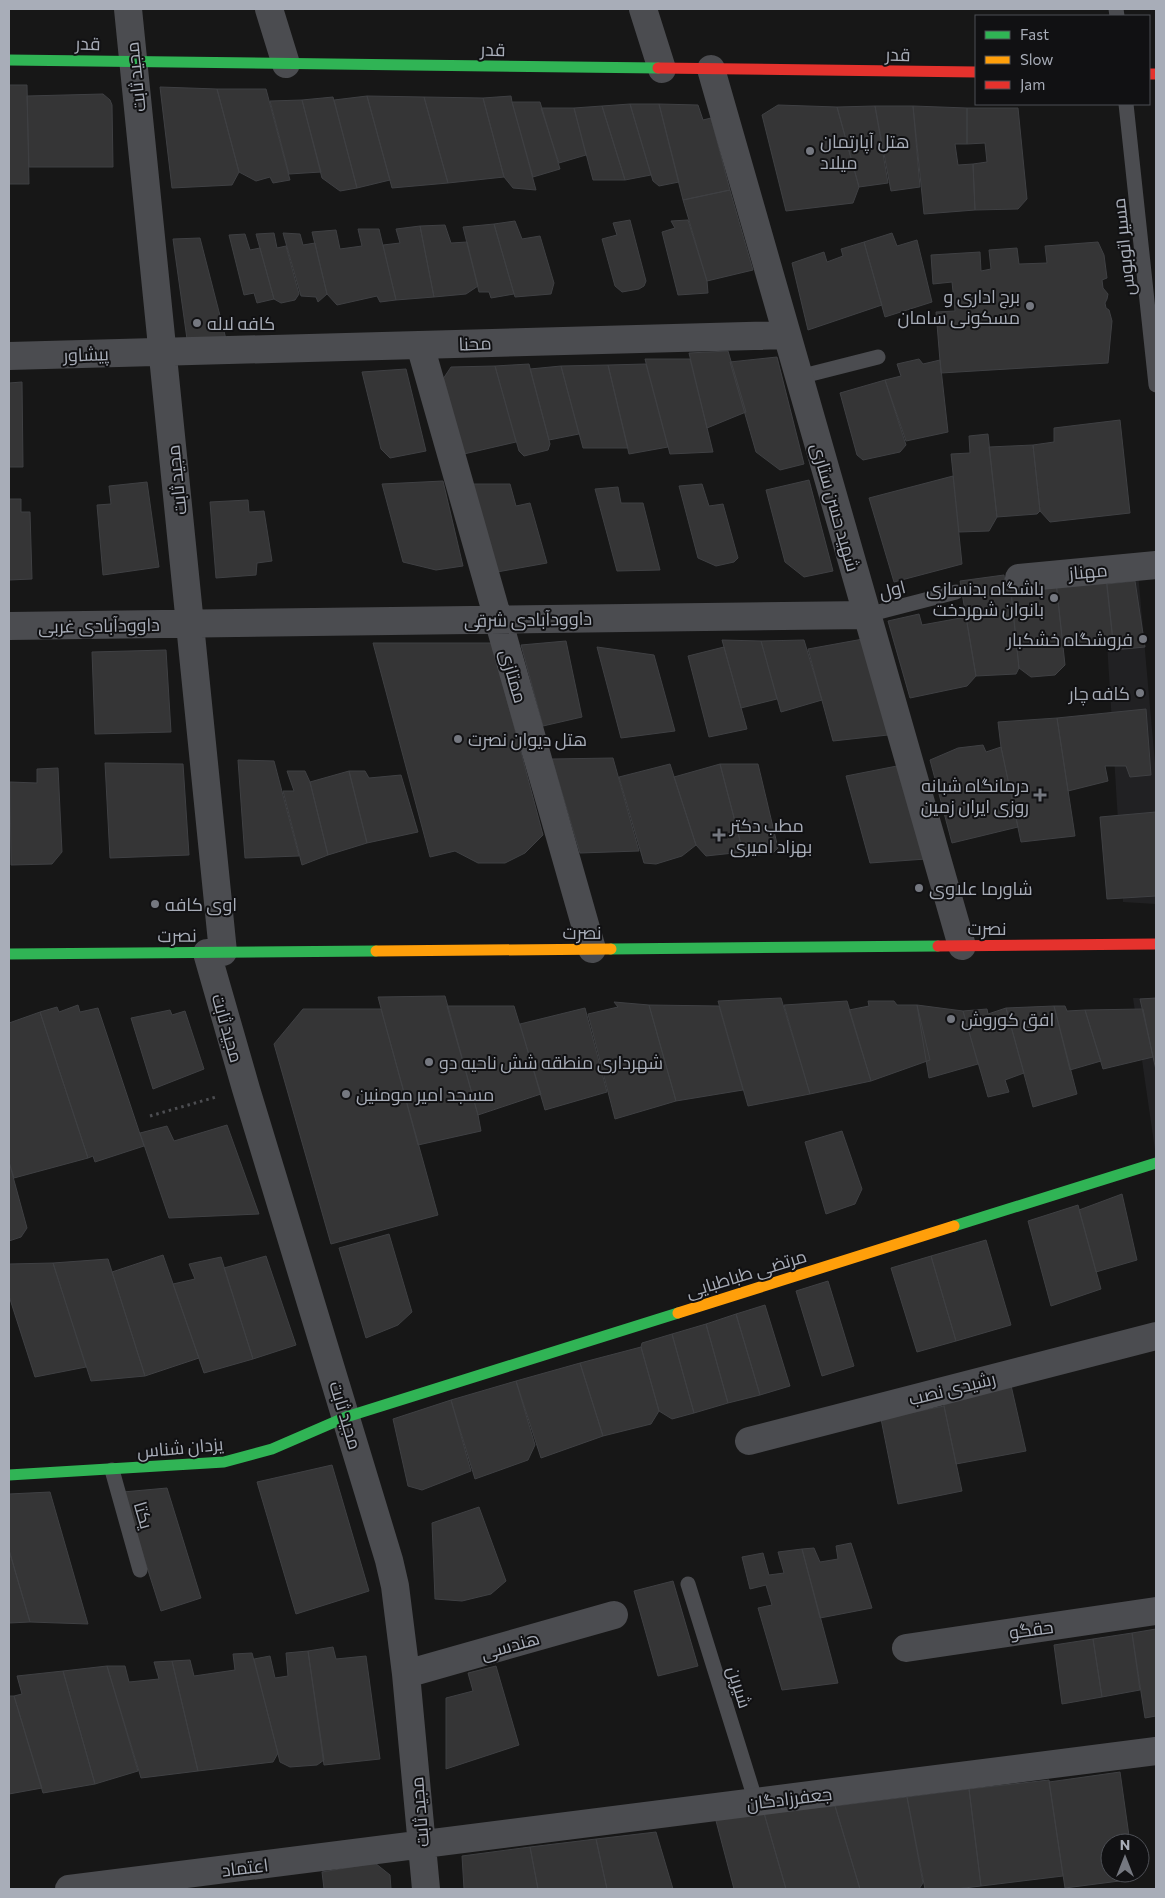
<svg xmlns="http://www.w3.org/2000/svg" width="1165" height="1898" viewBox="0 0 1165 1898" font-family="Commissioner,Cairo,sans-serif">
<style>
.built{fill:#212123}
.building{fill:#353536;stroke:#3f4043}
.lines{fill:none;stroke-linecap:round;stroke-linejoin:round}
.path{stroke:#4d4e52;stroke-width:3;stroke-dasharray:2.5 4;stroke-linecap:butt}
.lane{stroke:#4b4c50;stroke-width:15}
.street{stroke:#4b4c50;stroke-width:28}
.fast{stroke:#30b455;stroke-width:11}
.slow{stroke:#ff9f0a;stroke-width:11}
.jam{stroke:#e5322d;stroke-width:11}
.poi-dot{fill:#757880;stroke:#111113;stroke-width:2}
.labels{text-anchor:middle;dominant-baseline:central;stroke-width:4;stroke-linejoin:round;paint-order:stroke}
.street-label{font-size:18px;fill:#a8adb8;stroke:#111113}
.poi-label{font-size:18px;fill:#a8adb8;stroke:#111113;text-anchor:start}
</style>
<rect width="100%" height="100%" fill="#171717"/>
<path class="built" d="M1137 561 1156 774V904L1123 902 1102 562Z
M1133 998H1156V1157Z"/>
<path class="building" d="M9 85H27L29 184H9Z
M160 87 217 89 239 172 232 185 172 188Z
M217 89H266L290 180 273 183 270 177 256 181 239 172Z
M103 94 110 100 112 105 113 167H29L27 96Z
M367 96 424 97 448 183 392 188Z
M367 96 390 180 357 188 334 100Z
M511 96 512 102 536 190 513 188 504 177 483 98Z
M333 97 357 188 340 191 322 178 302 100Z
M424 97 483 98 504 177 448 183Z
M302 100 321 172 289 174 270 101Z
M512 102H540L560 169 533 177Z
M630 104H659L679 182 659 186 653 181Z
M630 104 651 175 625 180 602 106Z
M659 104 698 105 703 120 711 118 730 190 683 200Z
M778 105 837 107 859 187 853 203 786 211 762 115Z
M602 106 625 180H593L574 108Z
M875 106H913L920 187 891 191Z
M875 106 888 183 859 187 837 107Z
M913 106 967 108V144H955L958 165 973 164 975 210 924 214Z
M541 108H574L586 155 559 163Z
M967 108H1018L1027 199 1018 209 975 210 973 164 987 162 985 143 967 144Z
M730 190 753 270 707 281 683 200Z
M630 220 646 281 644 286 639 289 622 292 615 286 602 239 617 235 613 223Z
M688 220 707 281 708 293 678 295 662 232 675 228 671 221Z
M515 221 522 239 540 236 554 283 551 294 515 297 494 224Z
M494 224 514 294 491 298 489 292H479L463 227Z
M445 225 451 243 467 242 478 286 466 294 434 297 420 226Z
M420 226 434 297 396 300 383 245 400 243 396 229Z
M358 229H379L396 300 380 302 377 296 337 305 327 294 312 232 336 230 340 249 362 246Z
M274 233 277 248 286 246 299 294 295 300 281 303 274 299 256 234Z
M283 233 300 234 303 245 315 243 327 294 318 302 316 297 301 296Z
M892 233 897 246 917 240 932 302 885 317 864 242Z
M245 234 250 250 260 248 274 299 257 303 254 293 244 295 229 235Z
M200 238 226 339H187L173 239Z
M864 242 882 305 808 330 792 263 824 252 827 262 843 256 841 249Z
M1098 242 1104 255 1107 278 1102 280 1103 288 1108 294 1107 299 1105 303 1106 308 1109 310 1112 321 1108 363 941 373 936 312 955 311 952 282 933 284 931 255 980 252 981 271 991 269 989 250 1017 248 1019 264 1047 263 1045 246Z
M728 351 746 412 707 428 689 353Z
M777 357 804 464 780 470 756 452 730 362Z
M645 359H690L713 452 670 454Z
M919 359 923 364 940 360 948 432 906 441 885 380 901 376 897 364Z
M529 364 550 444 548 450 524 456 519 451 495 366Z
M646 364 668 447 629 454 608 365Z
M608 365 628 448H583L561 366Z
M495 366 516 442 464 454 443 379 451 367Z
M561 366 579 434 549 440 530 369Z
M406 369 426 451 390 458 381 449 362 372Z
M885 380 906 445 900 452 863 460 857 455 840 393Z
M22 382 23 467H9V383Z
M1120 420 1130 513 1050 522 1040 511 1033 445 1054 442V428Z
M988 434 997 517 989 531 959 532 951 454 970 453 969 436Z
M1033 445 1040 511 1037 514 997 517 989 447Z
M953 476 962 564 894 582 869 498Z
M809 480 833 571 804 577 785 562 766 490Z
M443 481 463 566 436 570 403 562 382 484Z
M147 482 159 567 103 575 97 505 111 504 109 486Z
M472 484H510L516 506 530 503 547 563 497 572Z
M702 484 709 506 723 504 738 558 734 562 716 566 698 558 679 486Z
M618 487 621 503H643L660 570 617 571 595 489Z
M9 499H21V512H30L32 579 9 580Z
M248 500 249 512 264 511 272 561 257 563 256 575 216 578 210 502Z
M1004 575 1006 590 1011 589 1019 668 1016 674 976 676 960 581Z
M1106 578 1113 642 1063 646 1056 582Z
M1135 581 1145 647 1114 650 1107 584Z
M1056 582 1065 665 1055 675 1031 677 1019 668 1010 585Z
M919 614 922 625 966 617 976 676 967 686 910 698 888 621Z
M863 639 888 735 833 741 808 649Z
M722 640 761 641 777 699 741 708Z
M804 640 822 700 781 712 761 641Z
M566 641 582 717 543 726 521 645Z
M373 643H492L543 835 525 853 505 863H478L455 851 430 857Z
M597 647 654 655 675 731 621 738Z
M724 647 747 729 709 737 688 656Z
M166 650 171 732 95 734 92 652Z
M1146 709 1151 775 1130 777 1126 766H1105L1108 781 1068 791 1057 718Z
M1057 718 1075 836 1021 842 1001 747 998 722Z
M983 745 986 752 1001 747 1018 827 952 843 930 760 958 748Z
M613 758 639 851 580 853 552 759Z
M238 760 274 761 299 856 245 858Z
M105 763 183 764 189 855 110 858Z
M670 764 696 845 682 856 656 864 644 863 619 777Z
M720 764H758L778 848 773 853 758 855 753 852H743Z
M720 764 743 852 706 856 696 845 674 777Z
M902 765 926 859 870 863 846 776Z
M58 768 62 852 52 864 11 865 10 782 37 783V769Z
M287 771H305L310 782 328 855 302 865 283 791H294Z
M349 771H365L369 778 401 775 418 832 367 843Z
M349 771 367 843 328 855 310 782Z
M1156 812V896L1107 899 1100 817Z
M445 996 478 1115 481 1131 418 1145 378 997Z
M781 998 810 1094 748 1106 718 1001Z
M1156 998V1070L1140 999Z
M847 1001 871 1081 810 1094 784 1005Z
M868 1001H894L897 1005H917L930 1060 871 1081 849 1010 869 1006Z
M614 1002 649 1005 676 1101 615 1119 588 1014 618 1007Z
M78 1005 80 1012 98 1008 144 1146 95 1162 93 1156 88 1158 40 1012 57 1007 59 1012Z
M649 1005 719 1006 743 1090 676 1101Z
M917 1005 963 1011 978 1064 929 1078Z
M447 1006H514L541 1094 478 1115Z
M1054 1006 1077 1094 1033 1107 1006 1008Z
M1054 1006H1065L1067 1011 1085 1010 1101 1061 1070 1070Z
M585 1008 607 1092 545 1110 520 1024Z
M1006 1008 1024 1073 1005 1080 1009 1092 988 1097 963 1011 987 1009 988 1014Z
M303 1009H381L438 1215 331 1244 274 1044Z
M1143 1009 1153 1057 1103 1069 1085 1010Z
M170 1010 172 1015 185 1011 204 1069 153 1089 131 1018Z
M40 1012 88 1158 14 1178 9 1162V1023Z
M227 1125 259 1214 169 1218 140 1133 167 1126 174 1141Z
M842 1131 862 1189 855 1204 826 1214 805 1142Z
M9 1162 27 1228 21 1237 9 1241Z
M1122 1194 1137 1260 1096 1272 1079 1210Z
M1078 1205 1101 1289 1051 1306 1028 1221Z
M389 1234 412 1312 398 1325 366 1338 339 1248Z
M986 1240 1011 1325 956 1341 931 1256Z
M163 1255 199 1358 145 1376 112 1272Z
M266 1256 296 1345 253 1359 224 1268Z
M931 1256 956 1341 917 1352 891 1268Z
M221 1257 253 1359 204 1373 173 1284 195 1279 189 1264Z
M108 1259 145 1376 91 1381 53 1263Z
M53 1263 86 1367 35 1377 9 1296V1264Z
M828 1281 854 1366 822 1376 796 1291Z
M765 1305 790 1386 760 1395 736 1314Z
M736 1314 760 1395 728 1403 706 1324Z
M706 1324 728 1403 694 1413 672 1334Z
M672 1334 694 1413 672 1419 659 1411 641 1347 642 1343Z
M641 1347 659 1411 651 1424 603 1436 580 1363Z
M580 1363 603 1436 541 1458 516 1381Z
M516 1381 535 1445 528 1460 475 1479 451 1400Z
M1010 1381 1026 1451 956 1464 942 1396Z
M451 1400 471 1471 422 1490 408 1486 393 1419Z
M944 1406 962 1491 898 1504 881 1419Z
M332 1465 369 1591 296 1614 257 1482Z
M167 1488 201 1598 161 1611 123 1492Z
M50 1492 88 1624 30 1622 9 1550V1494Z
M479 1507 506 1581 491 1594 462 1601 435 1599 432 1523Z
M851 1543 872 1608 820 1618 802 1549 814 1548 820 1562 838 1559 836 1546Z
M802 1549 838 1683 782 1690 758 1608 772 1605 766 1585 750 1589 742 1557 763 1553 769 1575 784 1573 778 1552Z
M9 1550 30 1622 9 1623Z
M673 1581 698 1666 658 1676 634 1591Z
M1156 1629V1716L1145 1718 1132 1633Z
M1132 1633 1140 1690 1102 1697 1093 1639Z
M1093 1639 1102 1697 1062 1704 1054 1645Z
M333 1647 336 1659 366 1656 380 1759 324 1765 308 1651Z
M308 1651 324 1760 317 1765 290 1767 280 1762 254 1659 270 1656 275 1678 288 1676 286 1653Z
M252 1653 278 1753 273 1762 198 1771 172 1661 190 1660 194 1676 235 1670 233 1654Z
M172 1661 198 1771 141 1778 107 1666H125L129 1682 159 1679 154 1662Z
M107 1666 138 1771 95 1784 63 1671Z
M496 1666 519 1745 446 1769V1698L473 1691 468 1673Z
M63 1671 95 1784 43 1793 14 1696 22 1694 17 1676Z
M9 1696H14L42 1788 9 1794Z
M1120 1772 1130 1843H1110V1873H1134L1135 1879 1065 1888 1049 1782Z
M1049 1780 1063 1876 981 1886 969 1789Z
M969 1789 981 1886 956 1889H925L907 1797Z
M907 1797 923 1883 919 1889H860L835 1806Z
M835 1806 860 1889H786L764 1813Z
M764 1813 786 1889H734L715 1817Z
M656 1832 673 1889H607L596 1839Z
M596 1839 607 1889H538L530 1847Z
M530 1847 538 1889H464L462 1856Z
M375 1863 390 1875 391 1889H324L322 1872Z"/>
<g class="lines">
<path class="path" d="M150 1116 216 1097"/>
<path class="lane" d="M1116 9 1117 16
M1126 104 1156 385
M799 377 878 357
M867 615 956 592
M112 1470 140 1570
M688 1584 756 1802"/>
<path class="street" d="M128 9 223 952
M269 9 286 64
M643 9 662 69
M711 69 962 946
M420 345 592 949
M9 356 787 335
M1019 578 1156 565
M9 626 867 615
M207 953 246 1089 389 1560 395 1586 406 1674 426 1889
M749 1441 1156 1336
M906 1648 1156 1611
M406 1674 614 1615
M69 1889 1156 1751"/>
<path class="fast" d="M9 60 658 68
M611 949 938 946
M9 954 376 951
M954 1226 1156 1163
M9 1475 224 1462 272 1449 346 1417 678 1313"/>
<path class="slow" d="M376 951 611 949
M678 1313 954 1226"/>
<path class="jam" d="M658 68 976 72
M1149 74H1156
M938 946 1156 944"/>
</g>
<g class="poi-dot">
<circle cx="810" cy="151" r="5"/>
<circle cx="1030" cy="306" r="5"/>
<circle cx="197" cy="323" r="5"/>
<circle cx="1054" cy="598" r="5"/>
<circle cx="1143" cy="639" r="5"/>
<circle cx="1140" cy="693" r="5"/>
<circle cx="458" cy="739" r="5"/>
<path d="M1037.5 787.5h5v5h5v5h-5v5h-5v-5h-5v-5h5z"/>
<path d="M716.5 827.5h5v5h5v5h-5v5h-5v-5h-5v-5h5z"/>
<circle cx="919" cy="888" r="5"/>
<circle cx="155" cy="904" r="5"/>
<circle cx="951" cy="1019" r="5"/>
<circle cx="429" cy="1062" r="5"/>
<circle cx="346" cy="1094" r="5"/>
</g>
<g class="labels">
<g class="street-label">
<text transform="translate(88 43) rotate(1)">قدر</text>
<text transform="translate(493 49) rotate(1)">قدر</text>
<text transform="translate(898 54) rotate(1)">قدر</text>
<text transform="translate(135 77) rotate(-96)">مجید ثابت</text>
<text transform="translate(1123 247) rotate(-96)">مسیر اتوبوس</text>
<text transform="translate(475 343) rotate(-2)">محنا</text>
<text transform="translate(86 354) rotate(-2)">پیشاور</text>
<text transform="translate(176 480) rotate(-96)">مجید ثابت</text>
<text transform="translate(836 507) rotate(74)">شهید حسن ستاری</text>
<text transform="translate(1088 571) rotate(-5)">مهناز</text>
<text transform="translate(892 589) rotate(-14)">اول</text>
<text transform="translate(528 619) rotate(-1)">داوودآبادی شرقی</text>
<text transform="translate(99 625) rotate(-1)">داوودآبادی غربی</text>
<text transform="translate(514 676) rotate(74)">ممتازی</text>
<text x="987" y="928">نصرت</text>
<text x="582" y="932">نصرت</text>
<text transform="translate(177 935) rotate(-1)">نصرت</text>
<text transform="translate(228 1028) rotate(74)">مجید ثابت</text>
<text transform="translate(746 1273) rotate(-17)">مرتضی طباطبایی</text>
<text transform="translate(952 1388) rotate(-14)">رشیدی نصب</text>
<text transform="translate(346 1415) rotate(73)">مجید ثابت</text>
<text transform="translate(180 1447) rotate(-5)">یزدان شناس</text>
<text transform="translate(144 1515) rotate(74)">یکتا</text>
<text transform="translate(1031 1629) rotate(-8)">حقگو</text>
<text transform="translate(510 1645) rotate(-16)">هندسی</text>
<text transform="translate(740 1687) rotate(73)">شیرین</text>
<text transform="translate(789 1798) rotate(-7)">جعفرزادگان</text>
<text transform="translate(419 1812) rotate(-95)">مجید ثابت</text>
<text transform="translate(245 1867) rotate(-7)">اعتماد</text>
</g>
<g class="poi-label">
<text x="820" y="141">هتل آپارتمان<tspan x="820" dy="21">میلاد</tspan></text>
<text x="1020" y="296" text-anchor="end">برج اداری و<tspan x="1020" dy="21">مسکونی سامان</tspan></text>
<text x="207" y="323">کافه لاله</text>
<text x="1044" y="588" text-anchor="end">باشگاه بدنسازی<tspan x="1044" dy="21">بانوان شهردخت</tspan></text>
<text x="1133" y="639" text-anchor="end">فروشگاه خشکبار</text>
<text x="1130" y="693" text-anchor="end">کافه چار</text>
<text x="468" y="739">هتل دیوان نصرت</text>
<text x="1029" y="785" text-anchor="end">درمانگاه شبانه<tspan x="1029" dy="21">روزی ایران زمین</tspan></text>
<text x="730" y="825">مطب دکتر<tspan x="730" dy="21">بهزاد امیری</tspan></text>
<text x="929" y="888">شاورما علاوی</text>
<text x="165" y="904">اوی کافه</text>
<text x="961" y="1019">افق کوروش</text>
<text x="439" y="1062">شهرداری منطقه شش ناحیه دو</text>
<text x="356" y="1094">مسجد امیر مومنین</text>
</g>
</g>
<rect width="1165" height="1898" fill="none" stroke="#a8adb8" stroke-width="20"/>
<rect x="975" y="15" width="175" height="90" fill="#111113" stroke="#4d4f55"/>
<rect x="985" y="31" width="25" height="8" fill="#30b455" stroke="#4d4f55"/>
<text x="1020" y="40" font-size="15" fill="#a8adb8">Fast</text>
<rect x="985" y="56" width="25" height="8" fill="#ff9f0a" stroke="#4d4f55"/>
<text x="1020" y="65" font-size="15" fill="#a8adb8">Slow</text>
<rect x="985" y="81" width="25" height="8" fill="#e5322d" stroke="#4d4f55"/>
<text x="1020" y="90" font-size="15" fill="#a8adb8">Jam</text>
<g transform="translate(1125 1858)"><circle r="24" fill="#111113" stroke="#4d4f55"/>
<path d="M0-4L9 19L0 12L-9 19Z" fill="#757880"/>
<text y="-8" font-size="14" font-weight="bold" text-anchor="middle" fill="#a8adb8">N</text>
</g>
</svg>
